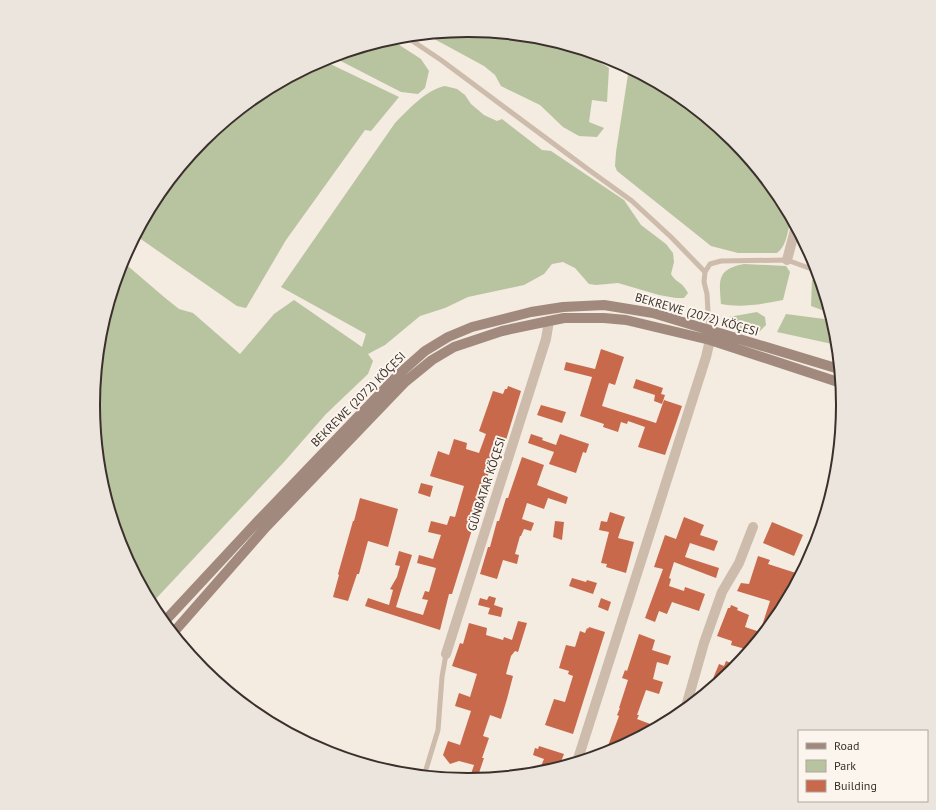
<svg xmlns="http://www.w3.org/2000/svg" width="936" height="810" viewBox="0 0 936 810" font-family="'PT Sans',sans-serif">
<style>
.green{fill:#b8c4a0}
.building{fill:#c8694b}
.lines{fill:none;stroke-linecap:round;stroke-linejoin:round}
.lane{stroke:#cdbbac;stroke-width:5}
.street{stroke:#cdbbac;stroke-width:10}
.secondary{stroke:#a18a7d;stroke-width:10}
.labels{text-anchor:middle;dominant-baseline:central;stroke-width:4;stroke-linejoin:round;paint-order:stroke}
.street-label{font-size:12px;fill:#3b302b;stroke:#fbf5ee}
.rim{fill:none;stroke:#3b302b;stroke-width:2}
</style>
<rect width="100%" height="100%" fill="#f4ebe1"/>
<path class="green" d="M468 30 541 37 597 54 595 59 609 68 607 102 592 100 589 122 604 128 597 137 579 136 563 127 540 105 501 86 495 75 484 66 425 34Z
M390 39 421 59 429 71 425 88 418 94 401 92 331 56Z
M322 60 399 97 371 131 365 130 286 240 246 308 237 306 135 235 156 196 203 140 260 93Z
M629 68 677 93 733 140 780 197 791 218C788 229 787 246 777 253H738L711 246 617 171 615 166 616 152Z
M445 86 457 89 465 95 471 104 484 115 497 121 502 119 542 150 551 151 624 200 641 225 666 244 673 253 674 262 671 274C677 284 682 281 688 293L684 298H676L659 295 618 283 596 285 589 284 575 268 563 262 552 264 544 274 524 285 468 297 445 308 420 316 385 345 368 354 373 361 368 374 326 414 284 462 151 604 121 548 100 478 93 405 100 332 122 261 164 297 179 309 193 313 240 354 274 314 294 300 362 347 366 334 281 287 395 123C408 110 427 89 445 86Z
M744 264 786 266 790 272 783 300C763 304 741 308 721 304 719 280 717 269 744 264Z
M812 280 821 281 830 313 811 306Z
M757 312 765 317 766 325 758 333 743 330 732 326 729 317Z
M786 314 832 320 836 332 837 345 777 332Z"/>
<path class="building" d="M601 349 624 357 615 385 609 383 602 406 656 423 664 400 682 406 665 455 638 447 645 427 628 421 627 424 621 422 618 432 603 427 604 424 580 416 592 377 564 370 566 362 595 369Z
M636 379 663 388 661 394 665 395 662 404 654 401 655 395 633 388Z
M508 386 521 391 506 440 501 438 493 457 478 513 481 514 479 521 475 520 452 594H449L440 630 365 606 368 598 389 605 393 590 390 589 397 577 400 566 395 565 399 551 412 555 396 607 423 615 428 600 422 599 425 591 429 592 436 568 417 563 419 555 433 559 441 535 428 532 431 521 447 525 450 516 455 517 464 486 430 476 438 451 449 455 454 439 467 443 466 449 479 453 486 434 479 431 493 391 503 394 505 389H507Z
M541 405 566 412 562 423 537 415Z
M531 434 543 438 542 440 556 445 560 434 589 444 586 453 583 452 576 473 549 464 554 452 528 443Z
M522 457 544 465 537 485 568 497 566 504 548 498 544 509 527 503 522 519 534 523 531 531 524 529 521 536H520L515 554 519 555 517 564 503 560 497 579 480 574 488 547H490L497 521H499L506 498H508Z
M421 483 433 486 430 497 418 493Z
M360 498 398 509 388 547 368 541 359 574H357L348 601 333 597 339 575 338 574 353 521H354Z
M610 512 625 517 618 538 634 542 626 573 606 567 607 564 601 563 609 532 599 530 601 521 607 522Z
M684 517 704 525 700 535 718 541 714 551 690 543 685 557 719 568 716 578 674 562 669 578 671 579 669 586 684 591 685 587 705 594 699 611 672 602 667 614 659 611 655 622 645 618 663 569 654 567 665 535 676 539Z
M555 521 564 522 562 540 553 537Z
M772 522 803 535 794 556 763 543Z
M758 556 770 560 768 564 799 574 796 584 780 614 749 650 731 645 732 641 717 636 728 608H730L731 605 738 608 737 610 749 615 745 627 760 632 770 601 737 591 741 583 749 584Z
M572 578 586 582 587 580 597 583 593 594 569 586Z
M489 596 496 598 494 605 503 608 501 617 488 614 490 608 478 605 480 598 487 600Z
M601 598 611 602 608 611 598 607Z
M518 621 527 623 518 652 515 651 511 656 506 674 513 676 507 699 501 719 490 715 483 736 489 738 482 758H484L477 779 469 780 474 765 459 761 450 764 443 755 448 741 460 745 471 711 455 706 459 693 470 697 477 674 452 666 460 643 463 644 469 623 487 628 486 635 503 640 504 637 512 640Z
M589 627 605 632 573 734 545 725 554 699 565 702 573 676 568 674 569 671 559 668 566 645 575 647 580 631 585 633 587 628 588 629Z
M639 634 655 640 652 650 671 656 668 665 657 662 653 679 663 682 659 694 646 690 637 715H639L637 719 658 727 645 734 637 731 635 739 611 752 605 754 619 716 617 715 620 708H619L628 680 622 678 625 670 627 671Z
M726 661 733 664 729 673 717 683 712 681 719 664 724 666Z
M539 746 564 754 559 767 538 773 544 759 533 755 535 748 538 749Z"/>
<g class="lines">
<path class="lane" d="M405 36 441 60 589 170 632 201 671 237 705 272
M709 330 707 294 704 282 705 272 710 264 721 261 787 260 817 271
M424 776 438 730 442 677 446 654"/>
<path class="street" d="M787 260 796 226
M446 654 546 339 549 321
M685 710 704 643 722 592 739 563 753 527
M577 762 706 357 710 340"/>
<path class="secondary" d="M164 622 258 521 399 374 425 351 448 337 472 327 531 312 563 307 604 305 653 313 839 369
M173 633 266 527 405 382 432 360 454 347 502 331 549 321 564 318H604L626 320 710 340 841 383"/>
</g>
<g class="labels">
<g class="street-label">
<text transform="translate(697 314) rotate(16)">BEKREWE (2072) KÖÇESI</text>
<text transform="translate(358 399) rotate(-45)">BEKREWE (2072) KÖÇESI</text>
<text transform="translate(486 484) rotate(-72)">GÜNBATAR KÖÇESI</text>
</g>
</g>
<path d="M0 0H936V810H0ZM100 405a368 368 0 1 1 736 0a368 368 0 1 1-736 0Z" fill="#ece5de" fill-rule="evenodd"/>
<path class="rim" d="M100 405a368 368 0 1 1 736 0a368 368 0 1 1-736 0Z"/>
<rect x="798" y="730" width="130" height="72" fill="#fbf5ee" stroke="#aea6a0"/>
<rect x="806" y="743" width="20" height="6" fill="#a18a7d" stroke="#aea6a0"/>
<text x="834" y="750" font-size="12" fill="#3b302b">Road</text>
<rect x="806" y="760" width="20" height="12" fill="#b8c4a0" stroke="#aea6a0"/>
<text x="834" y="770" font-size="12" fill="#3b302b">Park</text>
<rect x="806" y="780" width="20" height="12" fill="#c8694b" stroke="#aea6a0"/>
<text x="834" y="790" font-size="12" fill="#3b302b">Building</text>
</svg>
